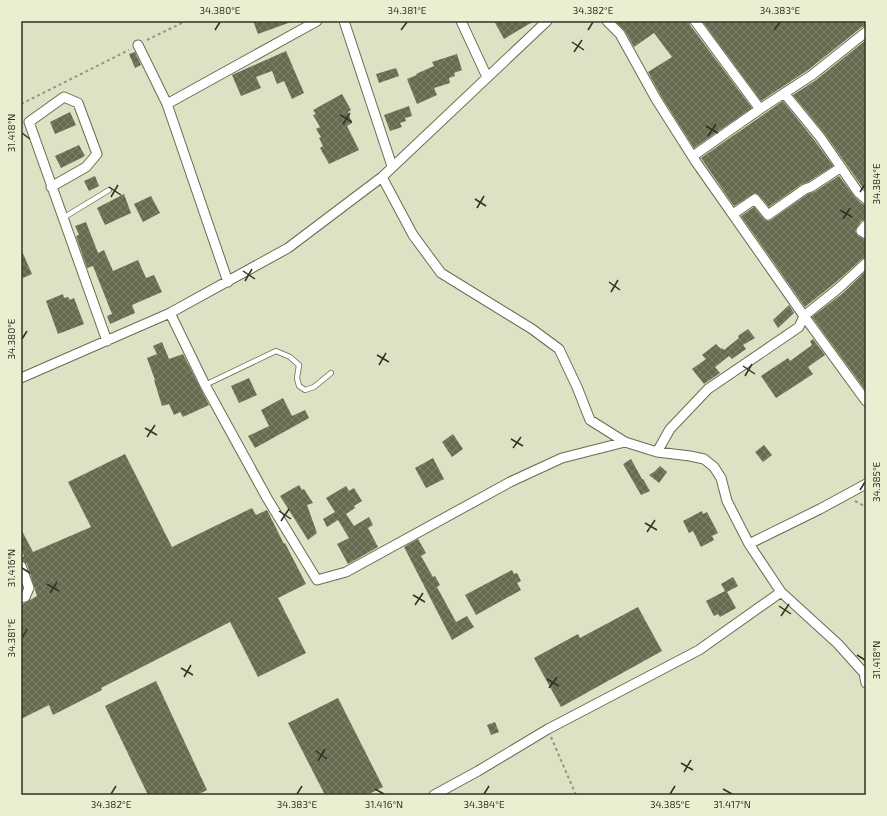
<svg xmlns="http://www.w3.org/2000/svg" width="887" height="816" viewBox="0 0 887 816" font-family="'Exo 2',sans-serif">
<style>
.building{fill:url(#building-cross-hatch)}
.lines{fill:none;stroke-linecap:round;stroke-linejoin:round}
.lane-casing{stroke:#696e53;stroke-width:6}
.street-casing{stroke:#696e53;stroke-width:11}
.path{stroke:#949881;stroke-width:2;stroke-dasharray:3 3;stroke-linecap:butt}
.lane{stroke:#fff;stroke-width:4.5}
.street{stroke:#fff;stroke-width:9}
.ticks{fill:none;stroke:#303226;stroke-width:1.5}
.neatline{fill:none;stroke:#303226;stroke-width:1.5}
.ticks-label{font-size:10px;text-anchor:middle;fill:#303226}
</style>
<defs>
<pattern id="building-cross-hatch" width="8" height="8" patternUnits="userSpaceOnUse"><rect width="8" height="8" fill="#676c51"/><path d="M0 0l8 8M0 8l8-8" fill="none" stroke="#7e826c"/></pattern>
</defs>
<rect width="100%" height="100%" fill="#dce2c3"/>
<path class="building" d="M253 21H291V22L258 34Z
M494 21H534L504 39Z
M615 21H689L690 25 752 108 694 148 661 96 648 72 672 57 654 33 634 47 625 31Z
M702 21H866V26L862 27 808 70 761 101Z
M866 40V191L863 188 825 134 793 95 816 80Z
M286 51 304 93 292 99 284 81 277 84 272 71 256 77 261 88 241 96 232 75Z
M135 52 141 65 135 68 129 54Z
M457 54 462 70 454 73 455 76 449 78 450 83 434 88 437 95 417 104 407 79 417 75 416 74 434 66 432 62Z
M396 68 399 76 379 83 376 74Z
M342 94 351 110 348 112 352 123 347 126 359 150 329 164 320 148 323 146 319 138 321 137 316 129 320 127 313 115 316 114 313 110Z
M783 101 815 141 833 166 808 182 802 184 769 207 759 195 755 193 734 206 701 158Z
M409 106 412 116 405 118 406 121 400 123 402 127 390 131 384 115Z
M70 112 76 125 55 134 50 122Z
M79 145 85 156 61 168 55 156Z
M95 176 99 186 89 191 84 181Z
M839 176 854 196 862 204 866 205V219L861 221 855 231 858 236 866 240V257L862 259 835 283 805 307 741 216 754 207 764 219 768 221 771 220 808 194 814 192Z
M124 194 131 213 105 225 97 208Z
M151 196 160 213 143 222 134 204Z
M86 222 98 253 104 250 113 271 138 260 146 278 154 275 162 292 132 305 135 313 110 324 107 316 112 314 93 266 87 268 76 236 79 235 75 226Z
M21 249 32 274 23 278 21 273Z
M866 271V391L812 317 843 293Z
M63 294 64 298 68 297 70 300 74 298 84 324 58 334 46 301Z
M789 305 794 313 778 328 773 320Z
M748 329 755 338 743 345 746 349 732 359 729 356 715 367 720 373 704 384 692 369 706 359 702 355 716 344 721 349 722 348 724 350 739 338 738 336Z
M813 339 825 355 808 367 813 374 776 398 761 376 788 358 790 361 812 345 810 341Z
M162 342 169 359 183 354 209 405 183 417 180 412 174 415 169 404 162 406 154 380H155L147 358 157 354 153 346Z
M249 378 257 395 239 403 231 386Z
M283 398 292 416 305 410 309 418 255 448 248 436 269 426 261 410Z
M453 434 463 449 452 457 442 442Z
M764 445 772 455 763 462 755 452Z
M125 454 172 547 252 508 256 515 267 510 284 544 285 543 306 584 278 598 306 653 258 677 230 622 101 688 102 690 53 715 49 705 21 719V605L37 596 27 564 21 560V558L24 556 21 549V529L33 552 91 527 68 482Z
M433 458 444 479 426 488 415 468Z
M631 459 642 479H643L650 491 641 495 623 464Z
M660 466 667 472 659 483 649 475 654 472Z
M299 485 302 490 304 489 313 503 307 505 317 533 308 540 280 496Z
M346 486 349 491 354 488 362 501 354 506 355 508 346 514 354 526 369 517 373 525 368 528 378 547 348 564 337 544 349 538 338 520 327 527 323 519 335 512 326 498Z
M702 511 703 514 707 512 718 533 712 536 714 540 701 547 693 531 689 533 683 521Z
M418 539 426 553 421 556 433 577 435 576 440 585 437 587 456 622 467 616 474 627 452 640 404 547Z
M512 570 514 574 517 573 521 581 517 583 521 590 476 615 465 595Z
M733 577 738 586 727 592 736 608 720 617 718 614 714 616 706 601 725 591 721 584Z
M638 607 662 651 561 707 534 658 578 634 580 638Z
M156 681 207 790 197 795H148L105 706Z
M338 698 383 787 367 795H325L288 723Z
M495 722 499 732 491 735 487 725Z"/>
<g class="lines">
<defs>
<path id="lane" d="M63 218 109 190
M205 385 276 351 290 357 299 365 297 378 299 386 305 390 314 387 331 373"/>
<path id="street" d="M344 21 392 166
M461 21 487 77
M607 21 620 34 656 99 696 162 804 316 866 401
M695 21 760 109
M138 45 167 104 228 282
M784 93 820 137 858 192 866 199
M167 104 317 21
M693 156 760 109 812 75 866 32
M382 177 413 235 441 273 532 329 559 349 577 387 590 420 625 442 657 452 690 456 704 459 714 467 721 478 727 501 749 544 781 592 838 644 864 673 866 683
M51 187 86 167 97 154 78 103 64 97 29 122 107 341
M733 214 755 199 768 215 805 189 811 187 840 168
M866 225 861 231 866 234
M170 313 205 385 267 498 317 580 346 572 510 482 562 458 625 442
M21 378 170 313 288 248 382 177 547 21
M657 452 670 429 708 389 799 327 804 316 839 288 866 263
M749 544 820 509 866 484
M21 566 29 588 25 597 21 598
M434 795 478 771 548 729 699 650 781 592"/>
</defs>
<use href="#lane" class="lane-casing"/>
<use href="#street" class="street-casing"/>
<path class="path" d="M147 40 186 21
M21 104 129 50
M855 501 866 507
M551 737 576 795"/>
<use href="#lane" class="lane"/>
<use href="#street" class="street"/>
</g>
<path class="ticks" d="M215 30 220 22M401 30 407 22M588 30 593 22M774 30 780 22M572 42 584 50M574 52 582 40M340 115 352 122M343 124 350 113M706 126 718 133M22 133 30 139M708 136 716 124M109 187 121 195M860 192 865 184M111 197 118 185M475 199 486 206M477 208 484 196M840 210 852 217M843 219 850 208M243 271 255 279M245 281 252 269M609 282 620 290M611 292 618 280M22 339 27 331M377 355 389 362M379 365 386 353M743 366 755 374M745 376 752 364M145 428 157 435M147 437 155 425M511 439 523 446M513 448 521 437M860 490 865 482M279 511 291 519M281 521 289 509M645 523 657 530M647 532 655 520M22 568 30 573M47 584 59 591M50 593 57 582M413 595 425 602M415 605 423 593M779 606 791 614M781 616 789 604M22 638 27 629M857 655 865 660M181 668 193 675M184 677 191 665M547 679 559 686M549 688 557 677M316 751 327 759M318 761 325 749M681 763 693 770M684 772 691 760M375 789 384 794M723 789 732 794M111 794 116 786M297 794 302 786M484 794 489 786M670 794 675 786"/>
<rect width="887" height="816" fill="none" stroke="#e9efd0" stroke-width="44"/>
<rect x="22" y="22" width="843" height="772" class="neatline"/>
<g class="ticks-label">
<text x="220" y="14">34.380°E</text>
<text x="407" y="14">34.381°E</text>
<text x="593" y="14">34.382°E</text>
<text x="780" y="14">34.383°E</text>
<text transform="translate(11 133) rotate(-90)" y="4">31.418°N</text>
<text transform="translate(876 184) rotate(-90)" y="4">34.384°E</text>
<text transform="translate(11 339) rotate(-90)" y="4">34.380°E</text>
<text transform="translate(876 482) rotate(-90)" y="4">34.385°E</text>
<text transform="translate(11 568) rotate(-90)" y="4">31.416°N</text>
<text transform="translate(11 638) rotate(-90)" y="4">34.381°E</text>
<text transform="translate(876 660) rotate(-90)" y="4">31.418°N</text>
<text x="111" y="808">34.382°E</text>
<text x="297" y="808">34.383°E</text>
<text x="384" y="808">31.416°N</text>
<text x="484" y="808">34.384°E</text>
<text x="670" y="808">34.385°E</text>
<text x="732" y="808">31.417°N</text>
</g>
</svg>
